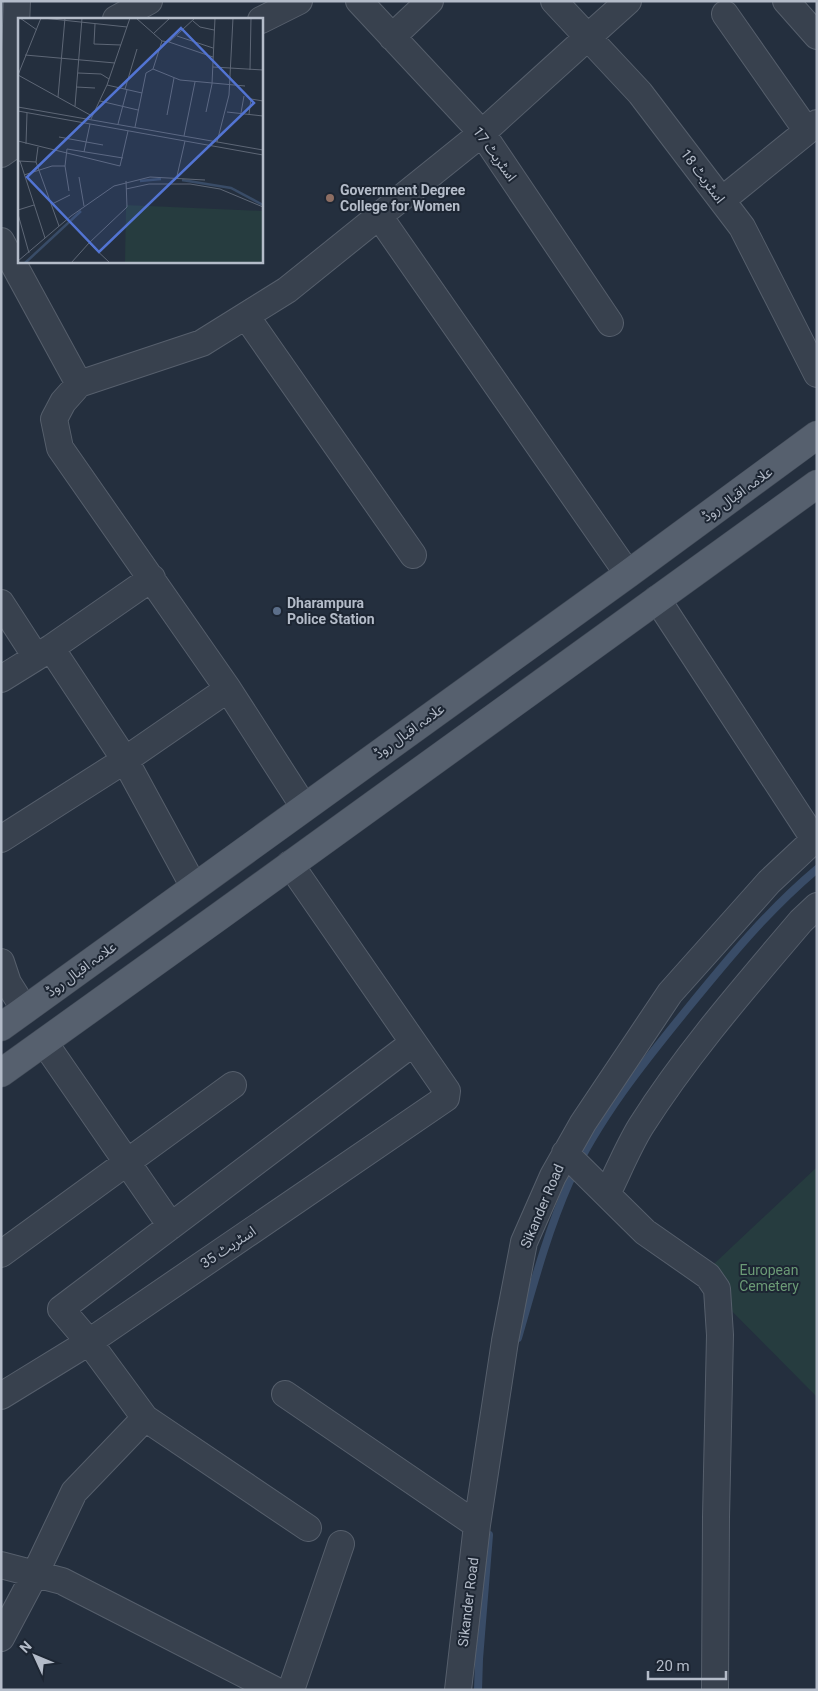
<svg xmlns="http://www.w3.org/2000/svg" width="818" height="1691" viewBox="0 0 818 1691" font-family="Roboto,'Noto Sans Arabic',sans-serif">
<style>
.green{fill:#263c3f}
.lines{fill:none;stroke-linecap:round;stroke-linejoin:round}
.stream{stroke:#394c67;stroke-width:8}
.minor-casing{stroke:#565f6c;stroke-width:28}
.major-casing{stroke:#414a57;stroke-width:29}
.minor{stroke:#38414e;stroke-width:26}
.major{stroke:#56606e;stroke-width:28}
.education-dot{fill:#8d6e63;stroke:#1d2633;stroke-width:2}
.service-dot{fill:#5c6f8a;stroke:#1d2633;stroke-width:2}
.labels{text-anchor:middle;dominant-baseline:central;stroke-width:4;stroke-linejoin:round;paint-order:stroke}
.street-label{font-size:14px;fill:#b4bcc9;stroke:#1d2633}
.poi-label{font-size:14px;font-weight:bold;fill:#b4bcc9;stroke:#1d2633;text-anchor:start}
.park-label{font-size:14px;fill:#6b9a76;stroke:#1d2633}
.inset-river{fill:none;stroke:#394c67;stroke-width:2.5}
.inset-road{fill:none;stroke:#5e6776;stroke-width:1}
.view{fill:#5274d3;fill-opacity:0.15;stroke:#5274d3;stroke-width:2.5}
.inset-edge{fill:none;stroke:#b4bcc9;stroke-width:2.5}
</style>
<rect width="100%" height="100%" fill="#242f3e"/>
<path class="green" d="M817 1167V1397L699 1278Z"/>
<g class="lines">
<path class="stream" d="M518 1338C533 1286 547 1233 569 1183 598 1119 644 1062 688 1008 728 959 768 910 817 869
M478 1690 479 1659 489 1535"/>
<defs>
<path id="minor" d="M359 1 482 133 610 323
M554 1 640 93 742 227 817 374
M786 1 817 36
M725 14 807 131
M116 19 149 1
M261 20 299 1
M392 37 430 1
M1 154 11 147 17 1
M722 200 817 123
M379 216 628 574
M1 241 79 384 63 402 54 419 60 448 228 689 304 807
M246 316 413 555
M79 384 202 343 287 290 482 133 588 37 628 1
M657 599 814 839
M1 603 36 657
M51 648 125 760 194 887
M1 679 51 648 152 578
M1 839 125 760 228 689
M1 962 8 983 25 1010
M44 1042 171 1226
M565 1153 645 1232 708 1276 717 1289 720 1335 716 1517 715 1690
M607 1194C618 1172 628 1147 641 1126 688 1052 745 987 801 921L817 906
M1 1254 233 1085
M285 1394 477 1525
M1 1396 89 1342 446 1098 447 1091 290 864
M308 1528 145 1418 89 1342 61 1309 413 1043
M1 1565 62 1581 275 1690
M1 1638 35 1574 74 1492 145 1418
M291 1690 341 1544
M458 1690 477 1525 505 1341 524 1242 553 1176 583 1123 670 993 769 882 817 837"/>
<path id="major" d="M1 1027 628 574 817 435
M1 1073C274 878 545 680 817 484"/>
</defs>
<use href="#minor" class="minor-casing"/>
<use href="#major" class="major-casing"/>
<use href="#minor" class="minor"/>
<use href="#major" class="major"/>
</g>
<circle class="education-dot" cx="330" cy="198" r="5"/>
<circle class="service-dot" cx="277" cy="611" r="5"/>
<g class="labels">
<g class="street-label">
<text transform="translate(495 154) rotate(54)">اسٹریٹ 17</text>
<text transform="translate(703 176) rotate(53)">اسٹریٹ 18</text>
<text transform="translate(737 494) rotate(-36)">علامہ اقبال روڈ</text>
<text transform="translate(409 731) rotate(-36)">علامہ اقبال روڈ</text>
<text transform="translate(81 969) rotate(-36)">علامہ اقبال روڈ</text>
<text transform="translate(542 1206) rotate(-67)">Sikander Road</text>
<text transform="translate(228 1247) rotate(-34)">اسٹریٹ 35</text>
<text transform="translate(468 1602) rotate(-83)">Sikander Road</text>
</g>
<g class="poi-label">
<text x="340" y="190">Government Degree<tspan x="340" dy="16">College for Women</tspan></text>
<text x="287" y="603">Dharampura<tspan x="287" dy="16">Police Station</tspan></text>
</g>
<g class="park-label">
<text x="769" y="1270">European<tspan x="769" dy="16">Cemetery</tspan></text>
</g>
</g>
<g transform="translate(18 18)">
<rect width="245" height="245" fill="#242f3e"/>
<path d="M108 187 245 193V245H107Z" fill="#263c3f"/>
<path class="inset-river" d="M164 162 213 170 245 187M122 163 143 161M7 245 63 193"/>
<path class="inset-road" d="M2 0 19 12M25 0 109 9M118 0 144 23 151 24 177 0M175 3 182 9 196 12M77 6 76 26 103 27M135 16 152 0M159 18 195 30M151 24 195 39M7 37 97 45M195 49 245 52M135 51 162 62 227 68M232 52 233 0M60 55 83 56 91 61M0 57 74 98M0 57 23 0M89 67 124 75M58 69 77 70M107 71 119 31M40 79 47 0M82 83 120 92M57 88 64 0M0 89 245 132M0 93 245 137M188 94 194 66 197 0M209 94 245 98M223 95 226 78M231 96 233 81 245 83M149 97 156 60M73 101 89 67 112 0M100 106 109 72M117 109 128 55 135 51 144 23M166 118 177 64M41 119 85 127M0 123 102 148 110 113M199 124 211 77 215 0M8 126 9 95M66 134 72 106M1 143 18 144 20 129M2 143 27 220M18 144 41 208M6 157 34 148H47M159 158 167 123M61 159 66 188M108 171 131 166H172L202 171 245 189M51 173 47 148 49 131 105 140M34 186 52 177M0 192 16 187M0 196 11 235M71 225 109 189 108 163M0 243 53 198 96 168 132 159 187 162M53 245 71 225 92 245"/>
<path class="view" d="M163 10 236 85 81 234 9 159Z"/>
<rect width="245" height="245" class="inset-edge"/>
</g>
<rect width="818" height="1691" fill="none" stroke="#b4bcc9" stroke-width="5"/>
<g transform="translate(35 1656) rotate(314)" stroke="#1d2633" stroke-width="4" paint-order="stroke">
<path d="M0-4L9 19L0 12L-9 19Z" fill="#b4bcc9"/>
<text y="-8" font-size="14" font-weight="bold" text-anchor="middle" fill="#b4bcc9">N</text>
</g>
<path d="M648 1671v8h78v-8" fill="none" stroke="#b4bcc9" stroke-width="2.5"/>
<text x="656" y="1671" font-size="15" fill="#b4bcc9" stroke="#1d2633" stroke-width="4" paint-order="stroke">20 m</text>
</svg>
